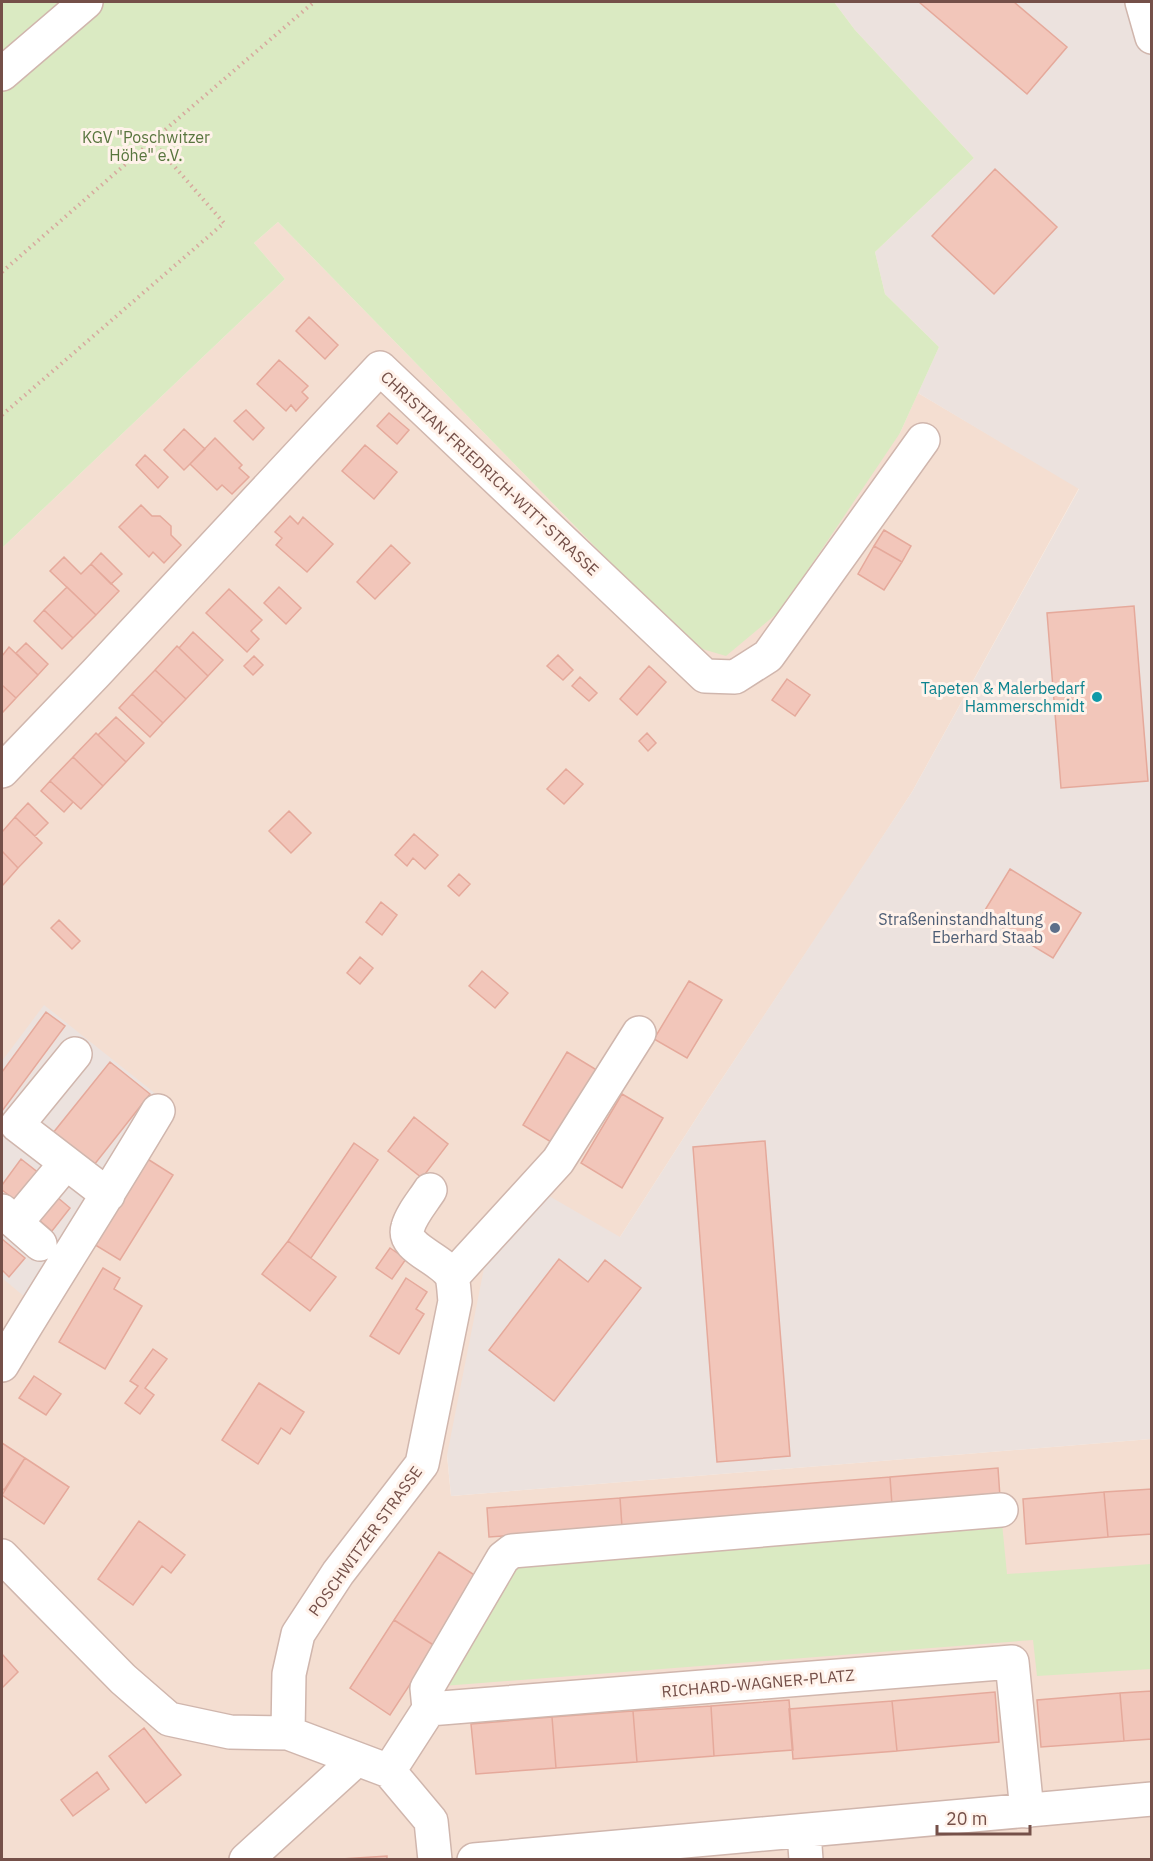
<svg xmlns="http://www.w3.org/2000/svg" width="1153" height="1861" viewBox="0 0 1153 1861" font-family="'IBM Plex Sans',sans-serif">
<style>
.residential{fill:#f4ded1}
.industrial{fill:#ece2de}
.green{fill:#daeac2}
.building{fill:#f2c6ba;stroke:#e5a99b;stroke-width:1.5}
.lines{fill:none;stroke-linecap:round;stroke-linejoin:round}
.minor-casing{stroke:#d0b6ad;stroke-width:36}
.path{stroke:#d7a99e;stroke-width:4;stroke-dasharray:1.5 4.5;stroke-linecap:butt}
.minor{stroke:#fff;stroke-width:33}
.culture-dot{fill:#0f9aa8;stroke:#fff2ea;stroke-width:2}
.service-dot{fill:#5c6f8a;stroke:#fff2ea;stroke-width:2}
.labels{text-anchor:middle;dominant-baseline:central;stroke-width:6;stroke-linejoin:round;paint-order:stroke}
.park-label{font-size:16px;fill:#58753e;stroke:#fff2ea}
.street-label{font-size:16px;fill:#755049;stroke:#fff2ea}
.culture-label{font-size:16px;fill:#0d838f;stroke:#fff2ea;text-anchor:end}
.service-label{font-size:16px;fill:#4e5e75;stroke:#fff2ea;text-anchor:end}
</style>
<rect width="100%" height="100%" fill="#fceee3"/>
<path class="residential" d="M278 222 692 646 900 433 918 393 1079 488 912 792 847 891 708 1100 620 1237 447 1455 451 1496 1151 1439V1859L2 1860V548L285 279 254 243Z"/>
<path class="industrial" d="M834 2H1151V1439L451 1496 447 1455 484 1268 549 1196 620 1237 708 1100 912 792 1079 489 918 393 939 347 885 294 875 252 974 158 855 30Z
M44 1005 171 1106 25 1297 2 1278V1061Z"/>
<path class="green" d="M2 2H834L855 30 974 158 875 252 885 294 939 347 900 433 781 610 726 656 692 646 278 222 254 243 285 279 2 548Z
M1002 1523 1007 1574 1151 1564V1669L1037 1676 1033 1640 443 1686 509 1573 521 1561Z"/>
<path class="building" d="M919 2H1014L1067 47 1027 94Z
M995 169 1057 227 994 294 932 236Z
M309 317 338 345 325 359 296 331Z
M279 360 308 386 302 392 308 398 296 411 291 405 286 411 257 384Z
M246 410 264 428 253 440 234 421Z
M389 413 409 430 397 444 377 426Z
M184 429 205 449 184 470 164 450Z
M215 438 242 465 239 468 249 477 232 494 222 485 217 490 190 464Z
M365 445 397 472 374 499 342 471Z
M145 455 168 477 158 488 136 465Z
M141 505 152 516H160L171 526V535L181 545 164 563 153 552 149 557 119 527Z
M290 516 298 524 303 517 333 544 307 572 276 545 282 538 275 532Z
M884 530 911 546 902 562 874 546Z
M391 545 410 563 375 599 357 582Z
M874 546 902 562 884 590 858 574Z
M101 553 122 574 111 584 91 564Z
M64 557 81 574 91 564 119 591 96 615 50 571Z
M67 587 96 615 73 638 44 610Z
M279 587 301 608 286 624 264 603Z
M229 589 262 620 251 631 259 639 247 652 206 613Z
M1134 606 1148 781 1061 788 1047 613Z
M44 610 73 638 62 649 34 621Z
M193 632 223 660 208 676 179 648Z
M26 643 48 664 38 675 16 653Z
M177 646 208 676 186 699 155 670Z
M9 647 38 675 16 698 2 685V656Z
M558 655 573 670 563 680 547 666Z
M254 656 263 665 253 675 244 666Z
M649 666 666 682 637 715 620 699Z
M155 670 186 699 163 723 132 694Z
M580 677 597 693 589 701 572 686Z
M787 679 810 695 795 716 772 700Z
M2 685 16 698 2 713Z
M132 694 163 723 150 737 119 708Z
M116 717 144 743 126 762 98 735Z
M96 733 126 762 103 786 73 757Z
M647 733 656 743 648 751 639 741Z
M73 757 103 786 81 809 50 781Z
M566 769 583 784 564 804 547 789Z
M50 781 73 802 64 812 41 791Z
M28 803 48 823 35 836 15 817Z
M289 811 311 833 291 853 269 831Z
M15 817 42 843 18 868 2 851V832Z
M414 834 438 855 425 869 413 858 407 866 395 855Z
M2 851 18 868 2 886Z
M1010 869 1081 913 1053 958 982 915Z
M459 874 470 884 459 896 448 886Z
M381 902 397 915 382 935 366 922Z
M59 920 80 941 72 949 51 928Z
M360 957 373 968 360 984 347 973Z
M482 971 508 993 495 1008 469 986Z
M689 981 722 1000 687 1058 654 1039Z
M46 1012 65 1026 2 1111V1072Z
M567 1052 600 1072 556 1145 523 1125Z
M110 1062 150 1094 94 1165 53 1133Z
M622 1094 663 1118 622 1188 581 1163Z
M414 1117 448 1144 422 1178 388 1151Z
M765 1141 790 1456 717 1462 693 1147Z
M354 1143 378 1160 311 1258 288 1241Z
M146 1158 173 1175 120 1260 92 1243Z
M21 1159 40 1174 19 1203 2 1190V1185Z
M57 1197 70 1208 52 1231 39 1220Z
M2 1239 25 1258 9 1277 2 1270Z
M288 1241 336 1277 310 1311 262 1274Z
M390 1248 406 1259 392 1279 376 1268Z
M559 1259 588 1282 605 1260 641 1288 554 1401 489 1350Z
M103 1268 120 1278 114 1289 142 1306 105 1369 59 1342Z
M406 1278 427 1292 416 1309 424 1314 399 1354 370 1336Z
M153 1349 167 1359 145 1388 154 1395 140 1414 125 1403 138 1386 130 1381Z
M34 1376 61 1394 46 1415 19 1398Z
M259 1383 304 1412 290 1434 281 1428 258 1464 222 1440Z
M2 1443 25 1458 4 1490 2 1488Z
M25 1458 69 1487 44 1524 2 1495Z
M998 1468 1000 1497 892 1505 890 1477Z
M890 1477 892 1505 622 1527 620 1498Z
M1152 1489V1534L1108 1537 1104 1492Z
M1104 1492 1108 1537 1026 1544 1023 1499Z
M620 1498 622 1527 489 1537 487 1508Z
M139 1521 185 1555 171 1573 162 1566 133 1605 98 1579Z
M439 1552 479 1578 435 1646 394 1620Z
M394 1620 435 1646 390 1715 350 1688Z
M2 1654 18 1672 2 1688Z
M1152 1691V1739L1124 1741 1120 1693Z
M995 1692 999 1742 897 1751 892 1701Z
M1120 1693 1124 1741 1041 1747 1037 1700Z
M789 1700 793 1750 714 1756 711 1706Z
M892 1701 897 1751 793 1759 789 1709Z
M711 1706 714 1756 637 1762 633 1711Z
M633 1711 637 1762 556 1768 552 1717Z
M552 1717 556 1768 476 1774 471 1724Z
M144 1728 181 1775 146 1803 109 1756Z
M97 1772 109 1789 73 1816 61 1800Z
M387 1856V1860H342V1859Z"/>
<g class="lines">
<defs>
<path id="minor" d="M1142 2 1152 37
M2 74 86 2
M2 771 96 673 380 368 705 676 735 677 768 656 923 440
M75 1054 17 1125 108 1195
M2 1211 40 1244
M16 1223 66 1163
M452 1277 558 1161 639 1033
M2 1365C53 1280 107 1197 158 1111
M2 1556 123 1679 169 1719 230 1732 288 1733 389 1771 431 1821 435 1860
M429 1709 427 1688 503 1558 512 1551 1001 1510
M288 1733 289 1674 298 1634 338 1573 422 1464 455 1301C454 1294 454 1284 452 1277 443 1258 401 1249 408 1227 411 1215 423 1201 430 1190
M389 1771 429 1709 1012 1662 1027 1811
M804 1832 806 1860
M246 1860 357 1759
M474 1860 1152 1799"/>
</defs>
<use href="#minor" class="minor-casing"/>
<path class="path" d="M2 272 152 141
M2 415 224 223 152 141 314 2"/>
<use href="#minor" class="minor"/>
</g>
<circle class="culture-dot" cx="1097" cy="697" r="6"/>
<circle class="service-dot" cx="1055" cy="928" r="6"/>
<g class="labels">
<g class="park-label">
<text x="146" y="137">KGV "Poschwitzer<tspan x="146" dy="18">Höhe" e.V.</tspan></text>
</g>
<g class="street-label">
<text transform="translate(490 473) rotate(43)">CHRISTIAN-FRIEDRICH-WITT-STRASSE</text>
<text transform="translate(365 1541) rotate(-54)">POSCHWITZER STRASSE</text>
<text transform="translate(758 1683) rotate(-5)">RICHARD-WAGNER-PLATZ</text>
</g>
<g class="culture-label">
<text x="1085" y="688">Tapeten &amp; Malerbedarf<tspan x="1085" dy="18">Hammerschmidt</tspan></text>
</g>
<g class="service-label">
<text x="1043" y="919">Straßeninstandhaltung<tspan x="1043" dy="18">Eberhard Staab</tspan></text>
</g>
</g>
<rect width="1153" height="1861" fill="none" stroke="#755049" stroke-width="6"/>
<path d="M937 1825v9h93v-9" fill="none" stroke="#755049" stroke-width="3"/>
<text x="946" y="1825" font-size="18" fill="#755049" stroke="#fff2ea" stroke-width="4.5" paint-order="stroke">20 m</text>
</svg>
